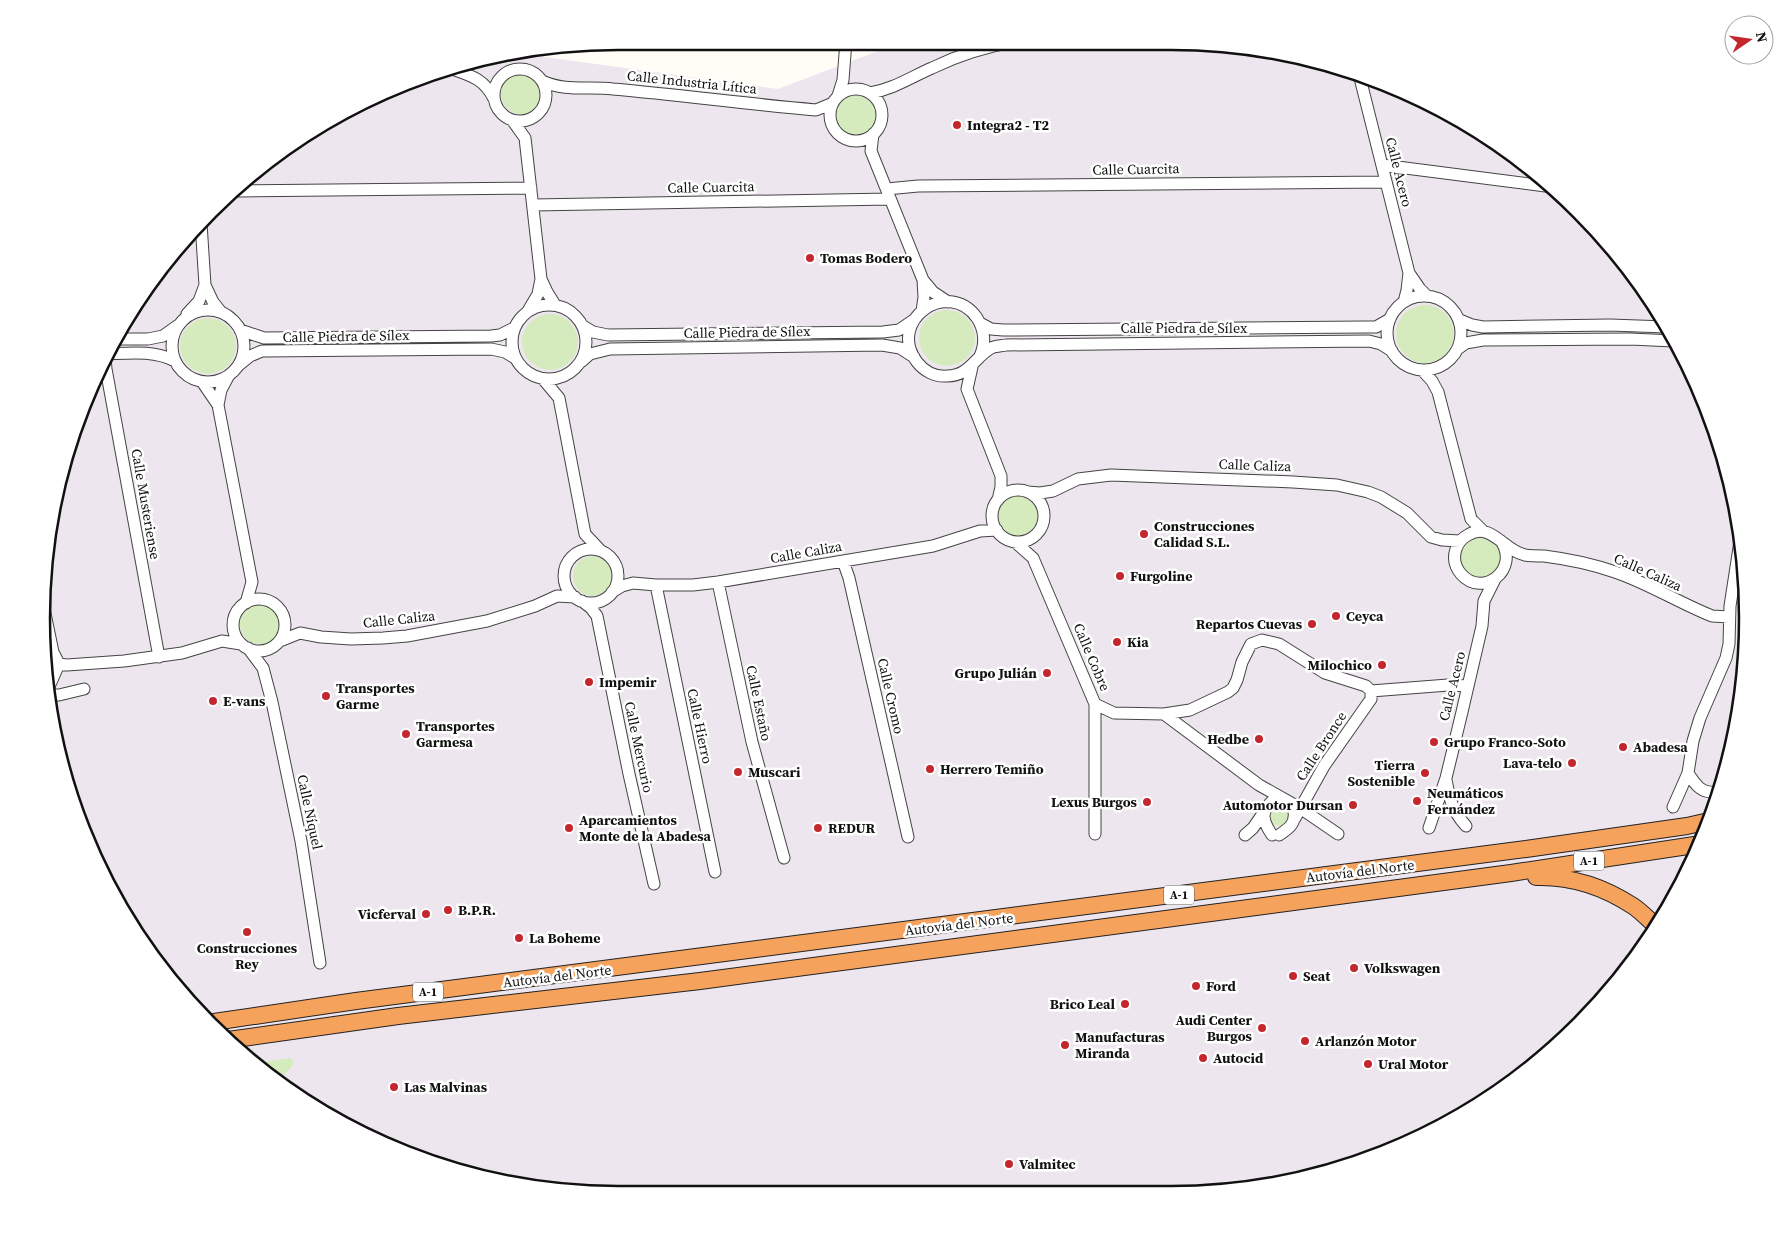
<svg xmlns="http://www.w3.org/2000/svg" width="1789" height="1236" viewBox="0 0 1789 1236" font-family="'Source Serif 4',serif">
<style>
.industrial{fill:#eee6ef}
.green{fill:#d5ebbd}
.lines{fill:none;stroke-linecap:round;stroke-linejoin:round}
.minor-casing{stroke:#444;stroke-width:13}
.highway-casing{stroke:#222;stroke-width:18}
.minor{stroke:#fff;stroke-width:11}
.highway{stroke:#f5a25d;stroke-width:16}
.poi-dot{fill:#c4262e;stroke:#fff;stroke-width:2}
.labels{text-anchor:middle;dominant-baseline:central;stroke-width:5;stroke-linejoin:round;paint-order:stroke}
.shield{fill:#fff;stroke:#585858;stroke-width:1}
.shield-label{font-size:12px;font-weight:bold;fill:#111}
.street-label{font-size:14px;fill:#111;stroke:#fff}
.poi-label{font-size:14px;font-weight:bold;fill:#111;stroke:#fff;text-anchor:start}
.rim{fill:none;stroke:#111;stroke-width:2.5}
</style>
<rect width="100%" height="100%" fill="#fffdf5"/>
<path class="industrial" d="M904 41H1171L1283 52 1426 101 1522 160 1579 210 1651 298 1704 398 1737 506 1748 618 1737 731 1704 839 1650 939 1579 1026 1492 1097 1426 1135 1283 1184 1171 1195H618L505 1184 397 1151 297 1097 210 1026 139 939 101 873 52 730 41 618 46 543 85 397 119 329 184 238 298 138 397 85 468 61 523 54 778 89Z"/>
<path class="green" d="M501 94a20 20 0 1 1 40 0a20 20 0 1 1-40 0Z
M836 115a20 20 0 1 1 40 0a20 20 0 1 1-40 0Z
M1396 334a29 29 0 1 1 58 0a29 29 0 1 1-58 0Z
M919 338a28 28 0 1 1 56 0a28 28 0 1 1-56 0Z
M522 342a28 28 0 1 1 56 0a28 28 0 1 1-56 0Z
M180 346a28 28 0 1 1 56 0a28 28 0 1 1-56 0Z
M998 516a20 20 0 1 1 40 0a20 20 0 1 1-40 0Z
M1460 557a20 20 0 1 1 40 0a20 20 0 1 1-40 0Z
M573 576a20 20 0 1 1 40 0a20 20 0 1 1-40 0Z
M240 624a20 20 0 1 1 40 0a20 20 0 1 1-40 0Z
M1269 815a11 11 0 1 1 22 0a11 11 0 1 1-22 0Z
M290 1058 293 1061V1065L278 1082 256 1063Z"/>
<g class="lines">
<defs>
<path id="minor" d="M449 68C469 75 484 78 494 99
M494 95a26 26 0 1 1 52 0a26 26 0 1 1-52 0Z
M1360 78 1409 273 1420 289 1426 295
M542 81C566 92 588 86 613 89 681 95 748 104 816 110L833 103
M830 115a26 26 0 1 1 52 0a26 26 0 1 1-52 0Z
M870 93C894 89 911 77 932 68 959 55 988 46 1018 41
M838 96 843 80 846 41
M512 120 525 138 541 279 538 294 528 311
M873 134 871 151 923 280 933 292 948 302
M1382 165 1553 187
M887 189 918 186 1386 182
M238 191 531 188
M533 205 890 199
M541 279 547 292 555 305
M205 285 213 302 221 312
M1387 333a37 37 0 1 1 74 0a37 37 0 1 1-74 0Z
M1404 302 1407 290 1409 273
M512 342a37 37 0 1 1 74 0a37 37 0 1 1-74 0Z
M172 346a36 36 0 1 1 72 0a36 36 0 1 1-72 0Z
M922 311 924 297 923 280
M187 314 199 301 205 285 201 223
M1460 320 1472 325 1483 327 1610 325 1666 327
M980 323 991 329 1003 330 1366 327H1376L1390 319
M583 326 593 332 608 335 883 332 899 330 915 319
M240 330 264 338 491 336 500 335 514 328
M114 339H148L163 336 177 326
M1459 348 1466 343 1483 340 1630 339 1674 341
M107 354C130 353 154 350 175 361
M105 357 106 369 159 657
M979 358C986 345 985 330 977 318 948 277 886 321 917 362 924 371 935 377 947 376 969 376 974 358 991 348 995 346 1001 346 1006 345L1369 341 1381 344 1392 351
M581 362 590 354 610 349 882 345 900 348 914 357
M239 365 250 356 262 351 491 349 505 352 515 358
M972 367 967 389 1001 476V487L998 500
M1422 370 1432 381 1438 392 1471 519 1483 531
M543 379 559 398 585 534 600 550
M203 383 218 405 252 582 246 603
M218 405 221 390 229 375
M992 516a26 26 0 1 1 52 0a26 26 0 1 1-52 0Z
M1028 492 1040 493 1053 491 1078 479 1111 475 1293 482 1337 485 1368 492 1381 497 1407 513 1431 537 1442 540 1460 541
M1501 541C1520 569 1483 599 1461 574 1455 567 1453 558 1456 549 1458 543 1462 538 1468 535 1491 521 1504 551 1525 555 1531 556 1538 556 1544 556 1568 559 1592 564 1615 572 1648 583 1679 603 1712 616L1729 617
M1015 542 1033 558 1095 704V834
M564 576a27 27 0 1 1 54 0a27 27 0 1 1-54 0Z
M843 561 849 578 908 837
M718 582 752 742 784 858
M656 585 715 872
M612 592 622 586 633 583 656 585H693L718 582 933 546 980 531 997 530
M42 599 53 652 59 664
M233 625a26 26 0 1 1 52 0a26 26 0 1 1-52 0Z
M582 601 591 608 597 616 629 774 654 884
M280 641 300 633 321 637 351 639 383 638 407 636 487 621 535 606 557 596 575 597
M248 648 263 668 272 702 301 841 320 963
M59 664 67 665 124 661 182 653 222 641 241 644
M48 689 59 664
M49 695H59L84 689
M1095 704 1114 713 1164 714 1190 710 1228 692 1233 688 1237 680 1242 662 1251 644 1262 640 1279 644 1325 673 1366 686 1371 691 1448 685 1468 686
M1164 714 1259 785 1300 808 1338 834
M1688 773C1696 786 1702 794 1718 792
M1446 780C1450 800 1452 810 1466 826
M1673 807 1688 773 1693 741 1700 718 1726 658 1729 644 1730 606 1740 541
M1295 818 1324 766 1371 699V691
M1429 828 1446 778 1462 712 1482 626 1484 601 1495 579
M1245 835 1253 828 1264 812
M1272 835C1262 820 1260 812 1274 799H1283
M1279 835C1288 829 1296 824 1294 812"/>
<path id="highway" d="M1536 877C1571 876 1604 887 1633 906 1642 912 1649 920 1657 927
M207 1023 356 1001 1526 849 1687 826 1709 821
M228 1040 398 1016 700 981 1511 873 1701 844"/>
</defs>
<use href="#minor" class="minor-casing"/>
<use href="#highway" class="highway-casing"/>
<use href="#minor" class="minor"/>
<use href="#highway" class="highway"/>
</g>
<g class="poi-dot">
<circle cx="957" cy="125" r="5"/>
<circle cx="810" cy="258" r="5"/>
<circle cx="1144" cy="534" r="5"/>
<circle cx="1120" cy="576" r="5"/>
<circle cx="1336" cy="616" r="5"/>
<circle cx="1312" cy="624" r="5"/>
<circle cx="1117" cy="642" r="5"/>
<circle cx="1382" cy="665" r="5"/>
<circle cx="1047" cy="673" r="5"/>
<circle cx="589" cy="682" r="5"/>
<circle cx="326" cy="696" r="5"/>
<circle cx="213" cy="701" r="5"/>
<circle cx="406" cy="734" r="5"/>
<circle cx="1259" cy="739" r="5"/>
<circle cx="1434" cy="742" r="5"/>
<circle cx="1623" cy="747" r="5"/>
<circle cx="1572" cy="763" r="5"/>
<circle cx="930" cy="769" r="5"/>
<circle cx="738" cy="772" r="5"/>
<circle cx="1425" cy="773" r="5"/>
<circle cx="1417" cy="801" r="5"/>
<circle cx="1147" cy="802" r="5"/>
<circle cx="1353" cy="805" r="5"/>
<circle cx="569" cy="828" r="5"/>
<circle cx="818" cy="828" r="5"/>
<circle cx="448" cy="910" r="5"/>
<circle cx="426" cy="914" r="5"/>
<circle cx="247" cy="932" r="5"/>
<circle cx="519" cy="938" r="5"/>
<circle cx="1354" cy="968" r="5"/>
<circle cx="1293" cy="976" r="5"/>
<circle cx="1196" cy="986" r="5"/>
<circle cx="1125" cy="1004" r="5"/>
<circle cx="1262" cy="1028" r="5"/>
<circle cx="1305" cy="1041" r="5"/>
<circle cx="1065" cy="1045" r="5"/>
<circle cx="1203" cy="1058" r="5"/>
<circle cx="1368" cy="1064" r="5"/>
<circle cx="394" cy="1087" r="5"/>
<circle cx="1009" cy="1164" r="5"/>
</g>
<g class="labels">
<g class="shield">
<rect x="1574" y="851.5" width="30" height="19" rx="4"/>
<rect x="1164" y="885.5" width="30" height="19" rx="4"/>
<rect x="413" y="982.5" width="30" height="19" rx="4"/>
</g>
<g class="shield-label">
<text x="1589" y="861">A-1</text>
<text x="1179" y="895">A-1</text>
<text x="428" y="992">A-1</text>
</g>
<g class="street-label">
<text transform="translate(692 82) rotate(6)">Calle Industria Lítica</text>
<text transform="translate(1136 169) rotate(-1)">Calle Cuarcita</text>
<text transform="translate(1399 172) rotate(76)">Calle Acero</text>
<text transform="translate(711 187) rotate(-1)">Calle Cuarcita</text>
<text x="1184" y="328">Calle Piedra de Sílex</text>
<text transform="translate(747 332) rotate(-1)">Calle Piedra de Sílex</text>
<text transform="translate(346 336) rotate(-1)">Calle Piedra de Sílex</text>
<text transform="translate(1255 465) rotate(2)">Calle Caliza</text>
<text transform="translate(146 504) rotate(80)">Calle Musteriense</text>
<text transform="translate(806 552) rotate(-10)">Calle Caliza</text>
<text transform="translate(1648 572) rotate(24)">Calle Caliza</text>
<text transform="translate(399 619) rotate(-6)">Calle Caliza</text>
<text transform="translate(1092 657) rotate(67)">Calle Cobre</text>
<text transform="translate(1452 686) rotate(-76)">Calle Acero</text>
<text transform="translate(891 696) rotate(77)">Calle Cromo</text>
<text transform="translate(759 703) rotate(78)">Calle Estaño</text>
<text transform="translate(700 726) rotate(78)">Calle Hierro</text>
<text transform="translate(1321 746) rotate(-57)">Calle Bronce</text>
<text transform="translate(639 747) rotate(78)">Calle Mercurio</text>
<text transform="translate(310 812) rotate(78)">Calle Níquel</text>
<text transform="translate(1360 871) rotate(-7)">Autovía del Norte</text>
<text transform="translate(959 924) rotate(-7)">Autovía del Norte</text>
<text transform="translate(557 976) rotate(-7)">Autovía del Norte</text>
</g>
<g class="poi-label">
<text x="967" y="125">Integra2 - T2</text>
<text x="820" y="258">Tomas Bodero</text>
<text x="1154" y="526">Construcciones<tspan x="1154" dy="16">Calidad S.L.</tspan></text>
<text x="1130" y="576">Furgoline</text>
<text x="1346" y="616">Ceyca</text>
<text x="1302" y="624" text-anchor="end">Repartos Cuevas</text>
<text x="1127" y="642">Kia</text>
<text x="1372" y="665" text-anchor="end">Milochico</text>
<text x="1037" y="673" text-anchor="end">Grupo Julián</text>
<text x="599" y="682">Impemir</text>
<text x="336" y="688">Transportes<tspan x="336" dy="16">Garme</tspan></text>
<text x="223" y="701">E-vans</text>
<text x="416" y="726">Transportes<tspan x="416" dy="16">Garmesa</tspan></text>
<text x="1249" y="739" text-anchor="end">Hedbe</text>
<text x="1444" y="742">Grupo Franco-Soto</text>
<text x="1633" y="747">Abadesa</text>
<text x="1562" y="763" text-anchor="end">Lava-telo</text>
<text x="1415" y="765" text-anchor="end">Tierra<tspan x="1415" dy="16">Sostenible</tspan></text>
<text x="940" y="769">Herrero Temiño</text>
<text x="748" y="772">Muscari</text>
<text x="1427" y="793">Neumáticos<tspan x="1427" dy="16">Fernández</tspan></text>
<text x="1137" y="802" text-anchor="end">Lexus Burgos</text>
<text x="1343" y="805" text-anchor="end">Automotor Dursan</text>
<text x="579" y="820">Aparcamientos<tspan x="579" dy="16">Monte de la Abadesa</tspan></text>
<text x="828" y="828">REDUR</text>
<text x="458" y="910">B.P.R.</text>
<text x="416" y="914" text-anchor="end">Vicferval</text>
<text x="529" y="938">La Boheme</text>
<text x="247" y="948" text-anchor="middle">Construcciones<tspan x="247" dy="16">Rey</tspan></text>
<text x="1364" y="968">Volkswagen</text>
<text x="1303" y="976">Seat</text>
<text x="1206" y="986">Ford</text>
<text x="1115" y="1004" text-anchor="end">Brico Leal</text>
<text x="1252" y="1020" text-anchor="end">Audi Center<tspan x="1252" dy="16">Burgos</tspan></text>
<text x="1075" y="1037">Manufacturas<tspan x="1075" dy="16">Miranda</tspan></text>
<text x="1315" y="1041">Arlanzón Motor</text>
<text x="1213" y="1058">Autocid</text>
<text x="1378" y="1064">Ural Motor</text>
<text x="404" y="1087">Las Malvinas</text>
<text x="1019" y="1164">Valmitec</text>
</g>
</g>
<path d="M0 0H1789V1236H0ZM618 50H1171A568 568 0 0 1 1739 618V618A568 568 0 0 1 1171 1186H618A568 568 0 0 1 50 618V618A568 568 0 0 1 618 50Z" fill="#fff" fill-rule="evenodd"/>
<path class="rim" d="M618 50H1171A568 568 0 0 1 1739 618V618A568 568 0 0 1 1171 1186H618A568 568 0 0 1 50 618V618A568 568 0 0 1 618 50Z"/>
<g transform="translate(1749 40) rotate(77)"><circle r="24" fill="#ffffff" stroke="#a0a0a0"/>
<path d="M0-4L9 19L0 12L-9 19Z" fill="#c4262e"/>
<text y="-8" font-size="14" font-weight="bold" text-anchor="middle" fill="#111111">N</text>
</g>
</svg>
